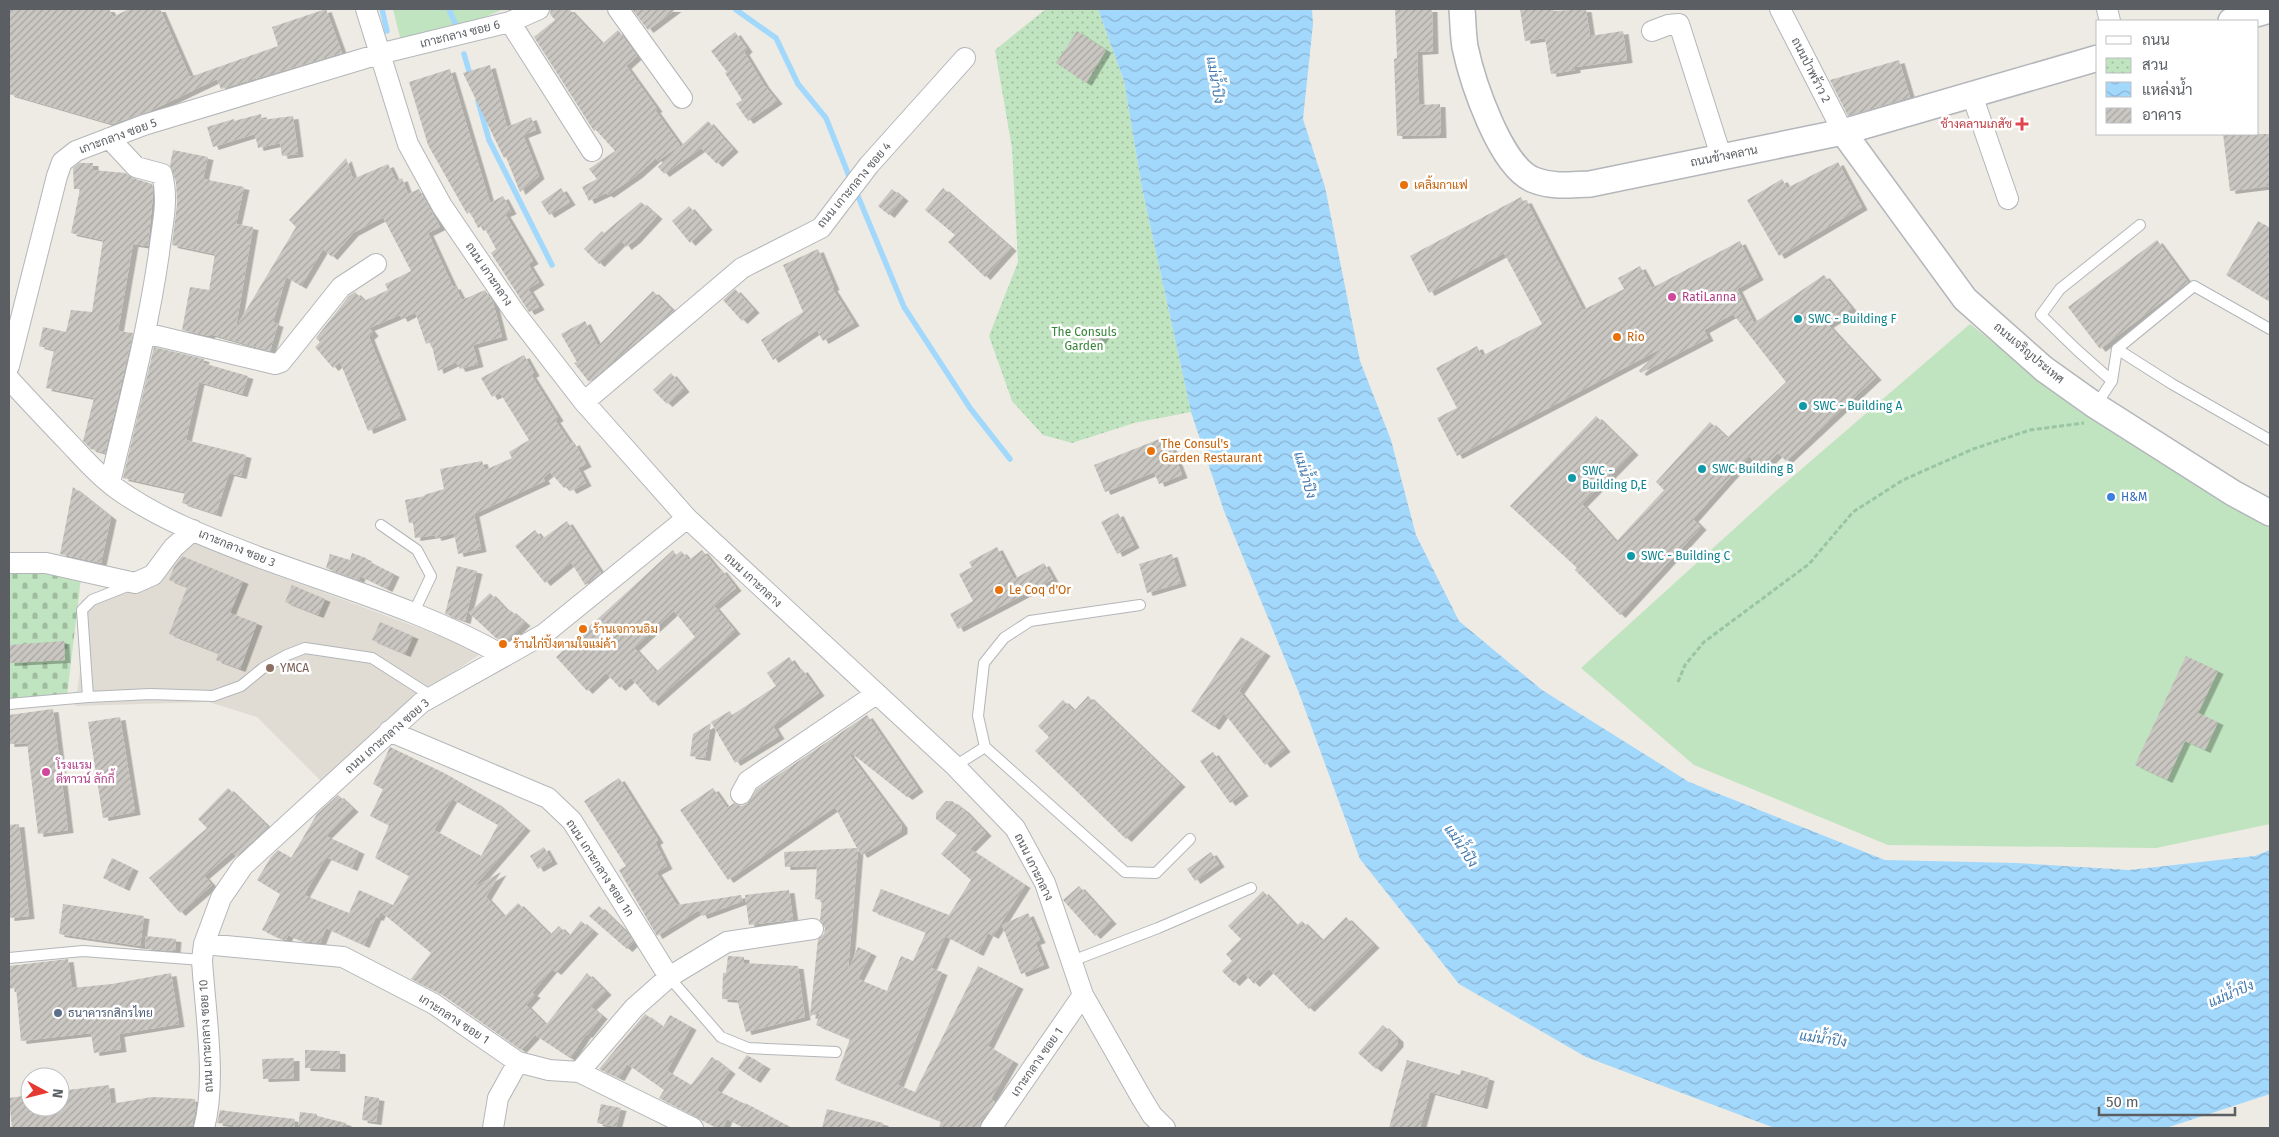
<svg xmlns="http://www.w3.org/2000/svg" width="2279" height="1137" viewBox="0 0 2279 1137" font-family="'Fira Sans',Sarabun,sans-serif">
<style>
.education{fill:#e0dcd4}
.green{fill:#c0e4bf}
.cemetery{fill:url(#cemetery-stones)}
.park{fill:url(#park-dots)}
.water{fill:url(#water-waves)}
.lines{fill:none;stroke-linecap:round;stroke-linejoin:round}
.stream{stroke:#a3d8fd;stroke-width:5.5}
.building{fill:url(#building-hatch);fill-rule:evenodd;filter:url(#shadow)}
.service-casing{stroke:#b3b6ba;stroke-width:12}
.minor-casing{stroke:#b3b6ba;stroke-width:22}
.tertiary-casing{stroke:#b3b6ba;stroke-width:28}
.path{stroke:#99c5a4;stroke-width:3;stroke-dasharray:5 2.5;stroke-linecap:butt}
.service{stroke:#fff;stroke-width:10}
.minor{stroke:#fff;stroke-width:20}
.tertiary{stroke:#fff;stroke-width:25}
.health-dot{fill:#e0444e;stroke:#fff;stroke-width:2}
.food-dot{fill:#e8710a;stroke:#fff;stroke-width:2}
.hotel-dot{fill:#d1479c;stroke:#fff;stroke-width:2}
.culture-dot{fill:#0f9aa8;stroke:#fff;stroke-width:2}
.shop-dot{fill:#3f7fe0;stroke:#fff;stroke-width:2}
.education-dot{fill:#8d6e63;stroke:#fff;stroke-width:2}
.service-dot{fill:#5c6f8a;stroke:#fff;stroke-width:2}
.labels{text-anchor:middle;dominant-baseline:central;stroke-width:5;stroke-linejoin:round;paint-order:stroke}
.street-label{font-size:12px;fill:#5b5f63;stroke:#fff}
.health-label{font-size:12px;fill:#be3a42;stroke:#fff;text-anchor:end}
.food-label{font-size:12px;fill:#c56008;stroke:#fff;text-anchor:start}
.hotel-label{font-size:12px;fill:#b23c85;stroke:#fff;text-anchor:start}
.culture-label{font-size:12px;fill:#0d838f;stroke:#fff;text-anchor:start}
.park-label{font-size:12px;fill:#378539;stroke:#fff}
.shop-label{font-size:12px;fill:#366cbe;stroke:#fff;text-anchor:start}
.education-label{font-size:12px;fill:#785e54;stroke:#fff;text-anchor:start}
.service-label{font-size:12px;fill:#4e5e75;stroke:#fff;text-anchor:start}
.water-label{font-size:14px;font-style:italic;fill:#4179ae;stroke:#fff}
</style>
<defs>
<pattern id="cemetery-stones" width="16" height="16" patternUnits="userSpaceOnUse" patternTransform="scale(1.25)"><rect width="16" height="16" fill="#c0e4bf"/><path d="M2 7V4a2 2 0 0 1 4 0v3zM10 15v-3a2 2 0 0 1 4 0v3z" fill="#9fbc9f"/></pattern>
<pattern id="park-dots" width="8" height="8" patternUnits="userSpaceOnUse" patternTransform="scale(1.25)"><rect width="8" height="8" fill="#c0e4bf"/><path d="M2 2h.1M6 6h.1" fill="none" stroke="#9fbc9f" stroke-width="1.8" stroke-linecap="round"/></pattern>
<pattern id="water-waves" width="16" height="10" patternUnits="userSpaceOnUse" patternTransform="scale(1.25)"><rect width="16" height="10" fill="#a3d8fd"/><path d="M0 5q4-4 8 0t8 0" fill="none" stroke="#88b2d0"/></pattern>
<pattern id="building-hatch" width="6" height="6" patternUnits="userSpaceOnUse" patternTransform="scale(1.25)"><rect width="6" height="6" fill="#cac7c2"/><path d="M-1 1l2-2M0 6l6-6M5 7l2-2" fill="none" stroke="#a7a5a1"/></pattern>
<filter id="shadow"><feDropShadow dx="5.5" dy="3" stdDeviation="0" flood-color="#0004"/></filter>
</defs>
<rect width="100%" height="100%" fill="#edebe3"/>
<path class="education" d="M193 540 243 562 483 652 444 679 322 782 257 717 209 702 75 706 82 657 79 628 82 600 149 585Z"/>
<path class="green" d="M393 9H504L468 24 401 41Z
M1970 324 2076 409 2270 528V824L2156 848 1888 845 1694 765 1581 668 1777 490Z"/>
<path class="cemetery" d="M9 572H35L81 578 67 696 9 701Z"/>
<path class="park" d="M1046 9H1098L1124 81 1142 188 1191 412 1134 423 1072 443 1043 435 1012 401 989 336 1018 262 1012 148 995 50Z"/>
<path class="water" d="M1098 9H1312L1313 24 1303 119 1325 187 1360 361 1391 440 1416 535 1459 621 1542 690 1689 782 1885 860 2016 863 2129 870 2255 856 2270 850V1094L2166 1128 1772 1127 1586 1057 1459 984 1360 859 1299 693 1224 511 1191 412 1142 188 1124 81Z"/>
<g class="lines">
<path class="stream" d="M382 9 387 31
M449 9 457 28
M735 9 776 38 798 84 826 118 851 181
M464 54 471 78
M478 101 489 140 552 265
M855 189 904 307 970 408 1010 459"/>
</g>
<path class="building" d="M9 9H109L113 17 129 9H160L190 77 278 46 272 27 326 9 342 53 221 89 217 79 150 111 112 124 9 94Z
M551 9H569L602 44 618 30 637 56 626 66 657 109 655 110 680 145 658 161 656 158 637 175 608 195 606 193 589 201 582 187 597 179 589 169 615 151 596 130 594 131 534 37 555 20 550 14Z
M632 9H676L648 30Z
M1395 9H1432L1433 51 1417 52 1419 105 1440 104 1441 135 1397 136 1394 59 1397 58Z
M1520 9H1554V11L1586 9 1590 36 1623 31 1627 60 1575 67V70L1551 74 1545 38 1525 41Z
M1077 31 1106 50 1086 83 1056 63Z
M735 32 747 49 744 52 764 85 777 101 748 121 736 104 742 100 725 73 727 72 711 51Z
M1899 60 1910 97 1848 116 1830 80Z
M490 65 507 127 531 117 536 130 523 135 539 176 520 192 506 157 504 158 463 73Z
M450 69 490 203 503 196 511 211 505 214 533 261 528 264 539 282 528 289 539 307 529 312 491 253 496 249 483 225 478 228 470 212 467 214 428 145 409 82Z
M261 114 262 120 293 116 298 154 282 156 280 143 258 148 255 134 213 147 207 127 234 119V121Z
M708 121 733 149 717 164 701 148 664 174 658 167Z
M2223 134H2270V186L2230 191Z
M173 150 208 157 203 179 244 187 236 224 253 227 236 327 296 227 289 220 346 158 353 179 388 164 396 181 402 178 408 194 419 189 440 227 428 233 453 287 455 286 462 300 485 290 493 302 502 337 473 345 478 364 460 369 456 362 438 371 431 342 426 344 415 312 402 319 400 315 369 328 373 333 369 337 401 417 368 431 340 362 333 368 315 347 320 342 316 338 349 296 355 292 364 301 388 290 385 284 411 271 383 217 353 233 332 257 323 249 301 286 286 277 273 322 278 324 270 351 210 334 209 336 182 330 190 287 209 290 215 254 172 245 177 204 176 182 170 165Z
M1838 162 1862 207 1779 256 1747 200 1782 179 1787 188Z
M79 163H93V170L125 173 133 178 152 184 153 194 148 246 133 244 118 331 133 333 105 453 91 449 83 441 94 398 46 388 54 350 39 346 43 327 66 332 71 310 92 312 103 240 71 233 80 189H74L73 168Z
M561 188 570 202 549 215 541 202Z
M943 188 1011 248 985 277 948 242 955 235 925 210Z
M892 189 903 198 889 215 878 206Z
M1521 197 1523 201 1526 200 1583 310 1624 289 1618 278 1640 266 1652 288 1740 241 1758 277 1737 289 1754 323 1824 275 1852 309 1828 325 1876 377 1786 461 1778 453 1762 469 1749 456 1693 519 1701 527 1620 615 1575 570 1577 568 1510 506 1596 416 1633 452 1582 504 1616 542 1664 490 1656 482 1710 422 1727 438 1786 382 1733 314 1704 330 1708 338 1641 373 1639 371 1662 348 1457 456 1437 418 1457 408 1436 368 1477 346 1482 356 1542 324 1504 253 1429 293 1410 256Z
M641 202 657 216 635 240 626 247 622 241 599 264 584 249 602 231 604 233Z
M689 206 707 227 690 243 672 221Z
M2258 221 2270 228V302L2226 275Z
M2157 240 2188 282 2100 349 2068 307Z
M818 249 834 287 832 288 854 323 823 341 817 330 773 360 761 340 803 312 783 265Z
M735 289 754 310 742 321 723 300Z
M653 291 673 311 589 382 574 363 577 362 561 334 585 321 598 346Z
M1099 326 1105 334 1100 341 1094 343 1087 337 1090 328Z
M154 347 204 359 203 363 248 376 242 394 199 382 186 440 246 455 241 476 229 473 216 514 182 503 185 492 123 478Z
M524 355 534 373 531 375 558 418 555 420 571 444 574 442 586 464 578 468 586 483 571 491 568 486 564 488 550 472 543 478 545 481 474 514 481 549 458 554 454 533 436 538 435 535 415 538 413 523H409L405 500 425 496 424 495 444 489 440 469 482 461 485 470 512 458 509 452 529 440 500 393 492 397 481 378Z
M671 373 684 389 667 404 653 390Z
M1167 436 1182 475 1159 484 1154 472 1105 492 1094 465Z
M73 487 111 517 101 563 60 554Z
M1118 513 1134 545 1117 554 1101 522Z
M567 521 601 573 585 585 571 562 545 583 515 546 535 530 542 539Z
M997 547 1014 579 1044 563 1053 579 958 629 950 614 973 601 959 574 972 567 969 562Z
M673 550 676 555 681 551 689 560 702 550 719 571 721 569 736 588 714 606 735 631 653 703 631 678 620 688 606 673 587 691 556 657ZM674 611 695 637 656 672 634 648Z
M352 553 366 558V560L394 574 387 589 360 576 359 580 326 568 330 554 350 560Z
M1172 554 1181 583 1147 593 1139 564Z
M182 556 243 581 230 613 257 623 240 669 216 660 218 653 169 634 187 587 169 580 174 567Z
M457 566 477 571 465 621 445 614Z
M292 585 325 599 318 615 285 602Z
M490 593 508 612 510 610 525 623 504 643 496 638 469 613Z
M380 622 413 636 405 654 372 640Z
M1241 637 1265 653 1239 691 1285 749 1265 765 1224 713 1214 727 1191 711Z
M64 641 65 660 9 663V645Z
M2186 656 2218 671 2198 713 2218 722 2205 750 2185 741 2167 780 2135 765Z
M789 657 799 671 802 669 819 693 773 726 779 736 735 763 711 722 730 711 732 715 776 686 767 673Z
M1088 696 1180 784 1126 839 1035 751 1049 737 1038 726 1063 700 1074 711Z
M53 709 68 830 38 834 27 743 9 744V715Z
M867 715 918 789 907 797 850 752 849 754 902 825V831L862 855 858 849 848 971 858 947 871 953 858 979 887 991 901 956 913 961 926 932 872 911 881 889 949 915 971 880 941 854 957 835 936 819V813L946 801H952L964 810 986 833 970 849 1025 885 993 936 988 933 978 953 945 936 931 968 942 972 898 1085 915 1092 978 966 1018 986 988 1046 1013 1061 991 1099 995 1102 981 1121 979 1128H939L941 1121 835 1080 850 1039 816 1025 820 1013 810 1016 818 939 824 934 825 928 820 920 822 900 815 899 817 866 785 867 784 852 857 848 835 807 728 880 680 810 713 788 727 808 734 803 741 806 747 804 757 789Z
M120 717 135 812 103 818 88 722Z
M711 723 705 758 690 756 693 734Z
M390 747 444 773 496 803 525 828 473 888 501 872 486 897 504 917 518 903 550 935 559 926 569 936 581 921 593 931 556 972 552 969 532 993 535 995 526 1005 546 1025 587 973 606 992 591 1007 602 1016 587 1035 586 1034 570 1058 535 1035 521 1050 441 994 411 979 431 953 381 912 378 918 376 917 364 945 326 928 320 943 303 941 288 935 286 940 281 939 262 930 280 894 257 880 271 857 278 850 291 858 317 814 338 795 353 809 326 836 359 851 352 868 326 857 304 895 349 913 359 890 393 905 409 876 375 858 389 825 370 816 383 789 373 784ZM452 799 498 825 481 856 434 830Z
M1213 752 1243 793 1230 803 1200 761Z
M619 778 658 840 655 842 667 866 656 872 677 905 741 895 743 901 702 916 699 910 657 936 619 870 626 866 584 801Z
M228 788 268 827 236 856 232 852 204 876 212 885 180 913 149 878 207 828 198 819Z
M19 824 29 916 9 918V825Z
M544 847 552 861 538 869 530 856Z
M1211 852 1219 864 1195 881 1187 869Z
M112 858 133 868 124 888 103 878Z
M1079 886 1111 921 1095 936 1063 900Z
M789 890 793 920 749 925 745 895Z
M1263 891 1296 926 1302 921 1322 941 1346 917 1374 945 1309 1009 1269 969 1254 984 1244 973 1234 983 1222 971 1232 961 1226 954 1241 939 1228 926Z
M63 904 144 916 140 946 59 934Z
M599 906 629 935 634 942 627 949 589 916Z
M1028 913 1040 940 1035 942 1044 965 1021 974 1002 925Z
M146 936 176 939 175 951 145 949Z
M728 956 744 957V963L798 966 805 1017 746 1032 737 1000 722 999 723 973H726Z
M68 959 72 988 112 984 171 973 179 1024 119 1034 121 1049 94 1053 91 1033 21 1041 16 988 9 989V966Z
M645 1014 663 1027 670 1015 691 1027 667 1071 691 1085 712 1057 730 1071 716 1090 745 1104V1103L792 1128H744L727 1119 723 1128H717L659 1098 664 1090 627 1064 619 1078 599 1069Z
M1383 1025 1398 1039V1044L1376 1069 1358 1053Z
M305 1050 340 1051V1069L305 1068Z
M747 1055 765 1066 755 1080 738 1068Z
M294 1058V1078L263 1079 262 1059Z
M1407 1060 1460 1075 1461 1070 1489 1078 1482 1106 1430 1092 1420 1128H1389Z
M109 1085 111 1104 152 1097 195 1099 196 1107 192 1126 12 1128 9 1098 30 1095V1107H60V1091Z
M365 1096 379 1098 376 1122 362 1120Z
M601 1104 621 1108 616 1127 597 1123Z
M827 1109 883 1123V1128H822Z
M220 1110 235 1112V1117V1112L295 1119 294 1128H233L234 1125 217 1123Z
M300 1112 317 1114V1116L346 1123 345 1128H298Z"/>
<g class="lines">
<defs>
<path id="service" d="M2117 349 2172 384 2270 440
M2112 381 2077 350 2041 315 2060 289 2140 225
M2096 405 2112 381 2117 349 2194 286 2270 329
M381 525 417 550 431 576 414 612
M130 585 92 600 82 610 88 697 150 694 213 696 241 686 263 668 287 655 305 648 372 658 433 697
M9 704 88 697
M985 747 978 716 984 663 1004 638 1030 621 1140 605
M955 766 985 747 1125 872 1156 873 1190 839
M9 958 83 951 202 960
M1072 961 1158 928 1251 888
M669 977 721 1037 748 1048 836 1052"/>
<path id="minor" d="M366 9 408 144 442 206 515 313 584 402 687 518 955 766 1015 828 1045 883 1083 995 1141 1097 1152 1115 1165 1128
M618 9 682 98
M1780 9 1843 132
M2107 9 2110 21
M510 22 592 151
M1652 31 1668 25 1679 24 1721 156
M1972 95 2008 199
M109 138 136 167 162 174C169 201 162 225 159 253 148 330 128 406 110 483
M145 333 275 364 281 362 341 287 376 264
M9 366 57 176 62 162 76 151 144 125 379 54 510 22 539 9
M9 379C29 401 50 423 71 445 85 460 100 477 117 489 159 519 209 538 256 556 340 587 427 612 504 656
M584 402 742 268 821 228 869 165 965 58
M9 563H46L135 583 153 575 173 548 193 530
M389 731 548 798 572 821 669 977
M741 794 748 781 876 694
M204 944 343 957 434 1004 518 1062 549 1070 579 1072 693 1128
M579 1072 634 1008 669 977 727 942 813 929
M204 1128C217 1080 205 1011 202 960L204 944 221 898 243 866 421 703 544 634 687 518
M493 1128 498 1098 518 1062
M991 1128 1083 995"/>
<path id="tertiary" d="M1462 9C1463 21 1463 35 1465 47 1472 80 1500 167 1534 180 1552 187 1571 185 1590 184L1843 132 2098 58
M2231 21 2270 10
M1843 132 1965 299 2044 369 2096 406 2233 493 2270 513"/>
</defs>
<use href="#service" class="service-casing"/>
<use href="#minor" class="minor-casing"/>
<use href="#tertiary" class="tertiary-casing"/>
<path class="path" d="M1678 682 1685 665 1704 642 1809 564 1853 512 1903 480 1973 449 2030 430 2084 423"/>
<use href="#service" class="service"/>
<use href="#minor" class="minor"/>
<use href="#tertiary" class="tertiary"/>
</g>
<path class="health-dot" d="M2019.5 116.5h5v5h5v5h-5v5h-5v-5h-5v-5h5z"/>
<g class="food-dot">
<circle cx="1404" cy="185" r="5"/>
<circle cx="1617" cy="337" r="5"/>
<circle cx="1151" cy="451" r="5"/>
<circle cx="999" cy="590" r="5"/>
<circle cx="583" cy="629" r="5"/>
<circle cx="503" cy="644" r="5"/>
</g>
<g class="hotel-dot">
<circle cx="1672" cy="297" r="5"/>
<circle cx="46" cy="772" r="5"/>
</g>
<g class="culture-dot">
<circle cx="1798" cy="319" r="5"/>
<circle cx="1803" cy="406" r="5"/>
<circle cx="1702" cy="469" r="5"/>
<circle cx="1572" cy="478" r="5"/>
<circle cx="1631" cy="556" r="5"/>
</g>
<circle class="shop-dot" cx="2111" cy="497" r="5"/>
<circle class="education-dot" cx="270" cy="668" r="5"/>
<circle class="service-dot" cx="58" cy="1013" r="5"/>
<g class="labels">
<g class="street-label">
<text transform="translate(460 34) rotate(-14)">เกาะกลาง ซอย 6</text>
<text transform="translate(1811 70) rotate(63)">ถนนป่าพร้าว 2</text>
<text transform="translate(118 136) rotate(-20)">เกาะกลาง ซอย 5</text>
<text transform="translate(1724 156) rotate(-11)">ถนนช้างคลาน</text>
<text transform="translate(854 185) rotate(-50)">ถนน เกาะกลาง ซอย 4</text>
<text transform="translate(489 274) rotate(56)">ถนน เกาะกลาง</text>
<text transform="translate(2029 353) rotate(40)">ถนนเจริญประเทศ</text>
<text transform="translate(237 548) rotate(22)">เกาะกลาง ซอย 3</text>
<text transform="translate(753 580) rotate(43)">ถนน เกาะกลาง</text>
<text transform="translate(387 736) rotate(-41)">ถนน เกาะกลาง ซอย 3</text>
<text transform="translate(1034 867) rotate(64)">ถนน เกาะกลาง</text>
<text transform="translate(600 868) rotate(57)">ถนน เกาะกลาง ซอย 1ก</text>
<text transform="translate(454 1019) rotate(33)">เกาะกลาง ซอย 1</text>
<text transform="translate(206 1036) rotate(-93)">ถนน เกาะกลาง ซอย 10</text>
<text transform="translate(1037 1062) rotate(-55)">เกาะกลาง ซอย 1</text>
</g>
<g class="health-label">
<text x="2012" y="124">ช้างคลานเภสัช</text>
</g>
<g class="food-label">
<text x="1414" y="185">เคลิ้มกาแฟ</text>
<text x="1627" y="337">Rio</text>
<text x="1161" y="444">The Consul's<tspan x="1161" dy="14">Garden Restaurant</tspan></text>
<text x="1009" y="590">Le Coq d'Or</text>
<text x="593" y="629">ร้านเจกวนอิม</text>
<text x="513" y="644">ร้านไก่ปิ้งตามใจแม่ค้า</text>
</g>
<g class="hotel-label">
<text x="1682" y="297">RatiLanna</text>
<text x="56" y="765">โรงแรม<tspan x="56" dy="14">ดีทาวน์ ลักกี้</tspan></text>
</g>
<g class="culture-label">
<text x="1808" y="319">SWC - Building F</text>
<text x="1813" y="406">SWC - Building A</text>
<text x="1712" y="469">SWC Building B</text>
<text x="1582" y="471">SWC -<tspan x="1582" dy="14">Building D,E</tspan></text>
<text x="1641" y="556">SWC - Building C</text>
</g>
<g class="park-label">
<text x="1084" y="332">The Consuls<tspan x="1084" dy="14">Garden</tspan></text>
</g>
<g class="shop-label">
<text x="2121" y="497">H&amp;M</text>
</g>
<g class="education-label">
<text x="280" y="668">YMCA</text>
</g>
<g class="service-label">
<text x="68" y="1013">ธนาคารกสิกรไทย</text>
</g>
<g class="water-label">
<text transform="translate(1215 80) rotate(80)">แม่น้ำปิง</text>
<text transform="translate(1305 475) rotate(74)">แม่น้ำปิง</text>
<text transform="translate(1461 846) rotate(56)">แม่น้ำปิง</text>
<text transform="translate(2231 994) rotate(-23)">แม่น้ำปิง</text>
<text transform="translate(1823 1039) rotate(8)">แม่น้ำปิง</text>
</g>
</g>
<rect width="2279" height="1137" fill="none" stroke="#5b5f63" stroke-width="20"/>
<rect x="2096" y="20" width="162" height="115" fill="#ffffff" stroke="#bdbfc1"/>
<rect x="2106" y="36" width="25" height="8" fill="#ffffff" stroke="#bdbfc1"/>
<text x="2142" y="45" font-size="15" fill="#5b5f63">ถนน</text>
<rect x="2106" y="58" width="25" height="15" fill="url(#park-dots)" stroke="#bdbfc1"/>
<text x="2142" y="70" font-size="15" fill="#5b5f63">สวน</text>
<rect x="2106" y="82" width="25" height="15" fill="url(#water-waves)" stroke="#bdbfc1"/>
<text x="2142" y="95" font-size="15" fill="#5b5f63">แหล่งน้ำ</text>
<rect x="2106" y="108" width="25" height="15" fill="url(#building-hatch)" stroke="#bdbfc1"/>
<text x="2142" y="120" font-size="15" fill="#5b5f63">อาคาร</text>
<g transform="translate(45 1092) rotate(97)"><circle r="24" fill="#ffffff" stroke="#bdbfc1"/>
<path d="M0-4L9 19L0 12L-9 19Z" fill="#e43a31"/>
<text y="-8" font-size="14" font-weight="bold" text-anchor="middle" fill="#5b5f63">N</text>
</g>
<path d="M2099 1107v8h136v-8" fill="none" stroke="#5b5f63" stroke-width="2.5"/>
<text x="2106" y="1107" font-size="15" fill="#5b5f63" stroke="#ffffff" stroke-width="4" paint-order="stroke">50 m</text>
</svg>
